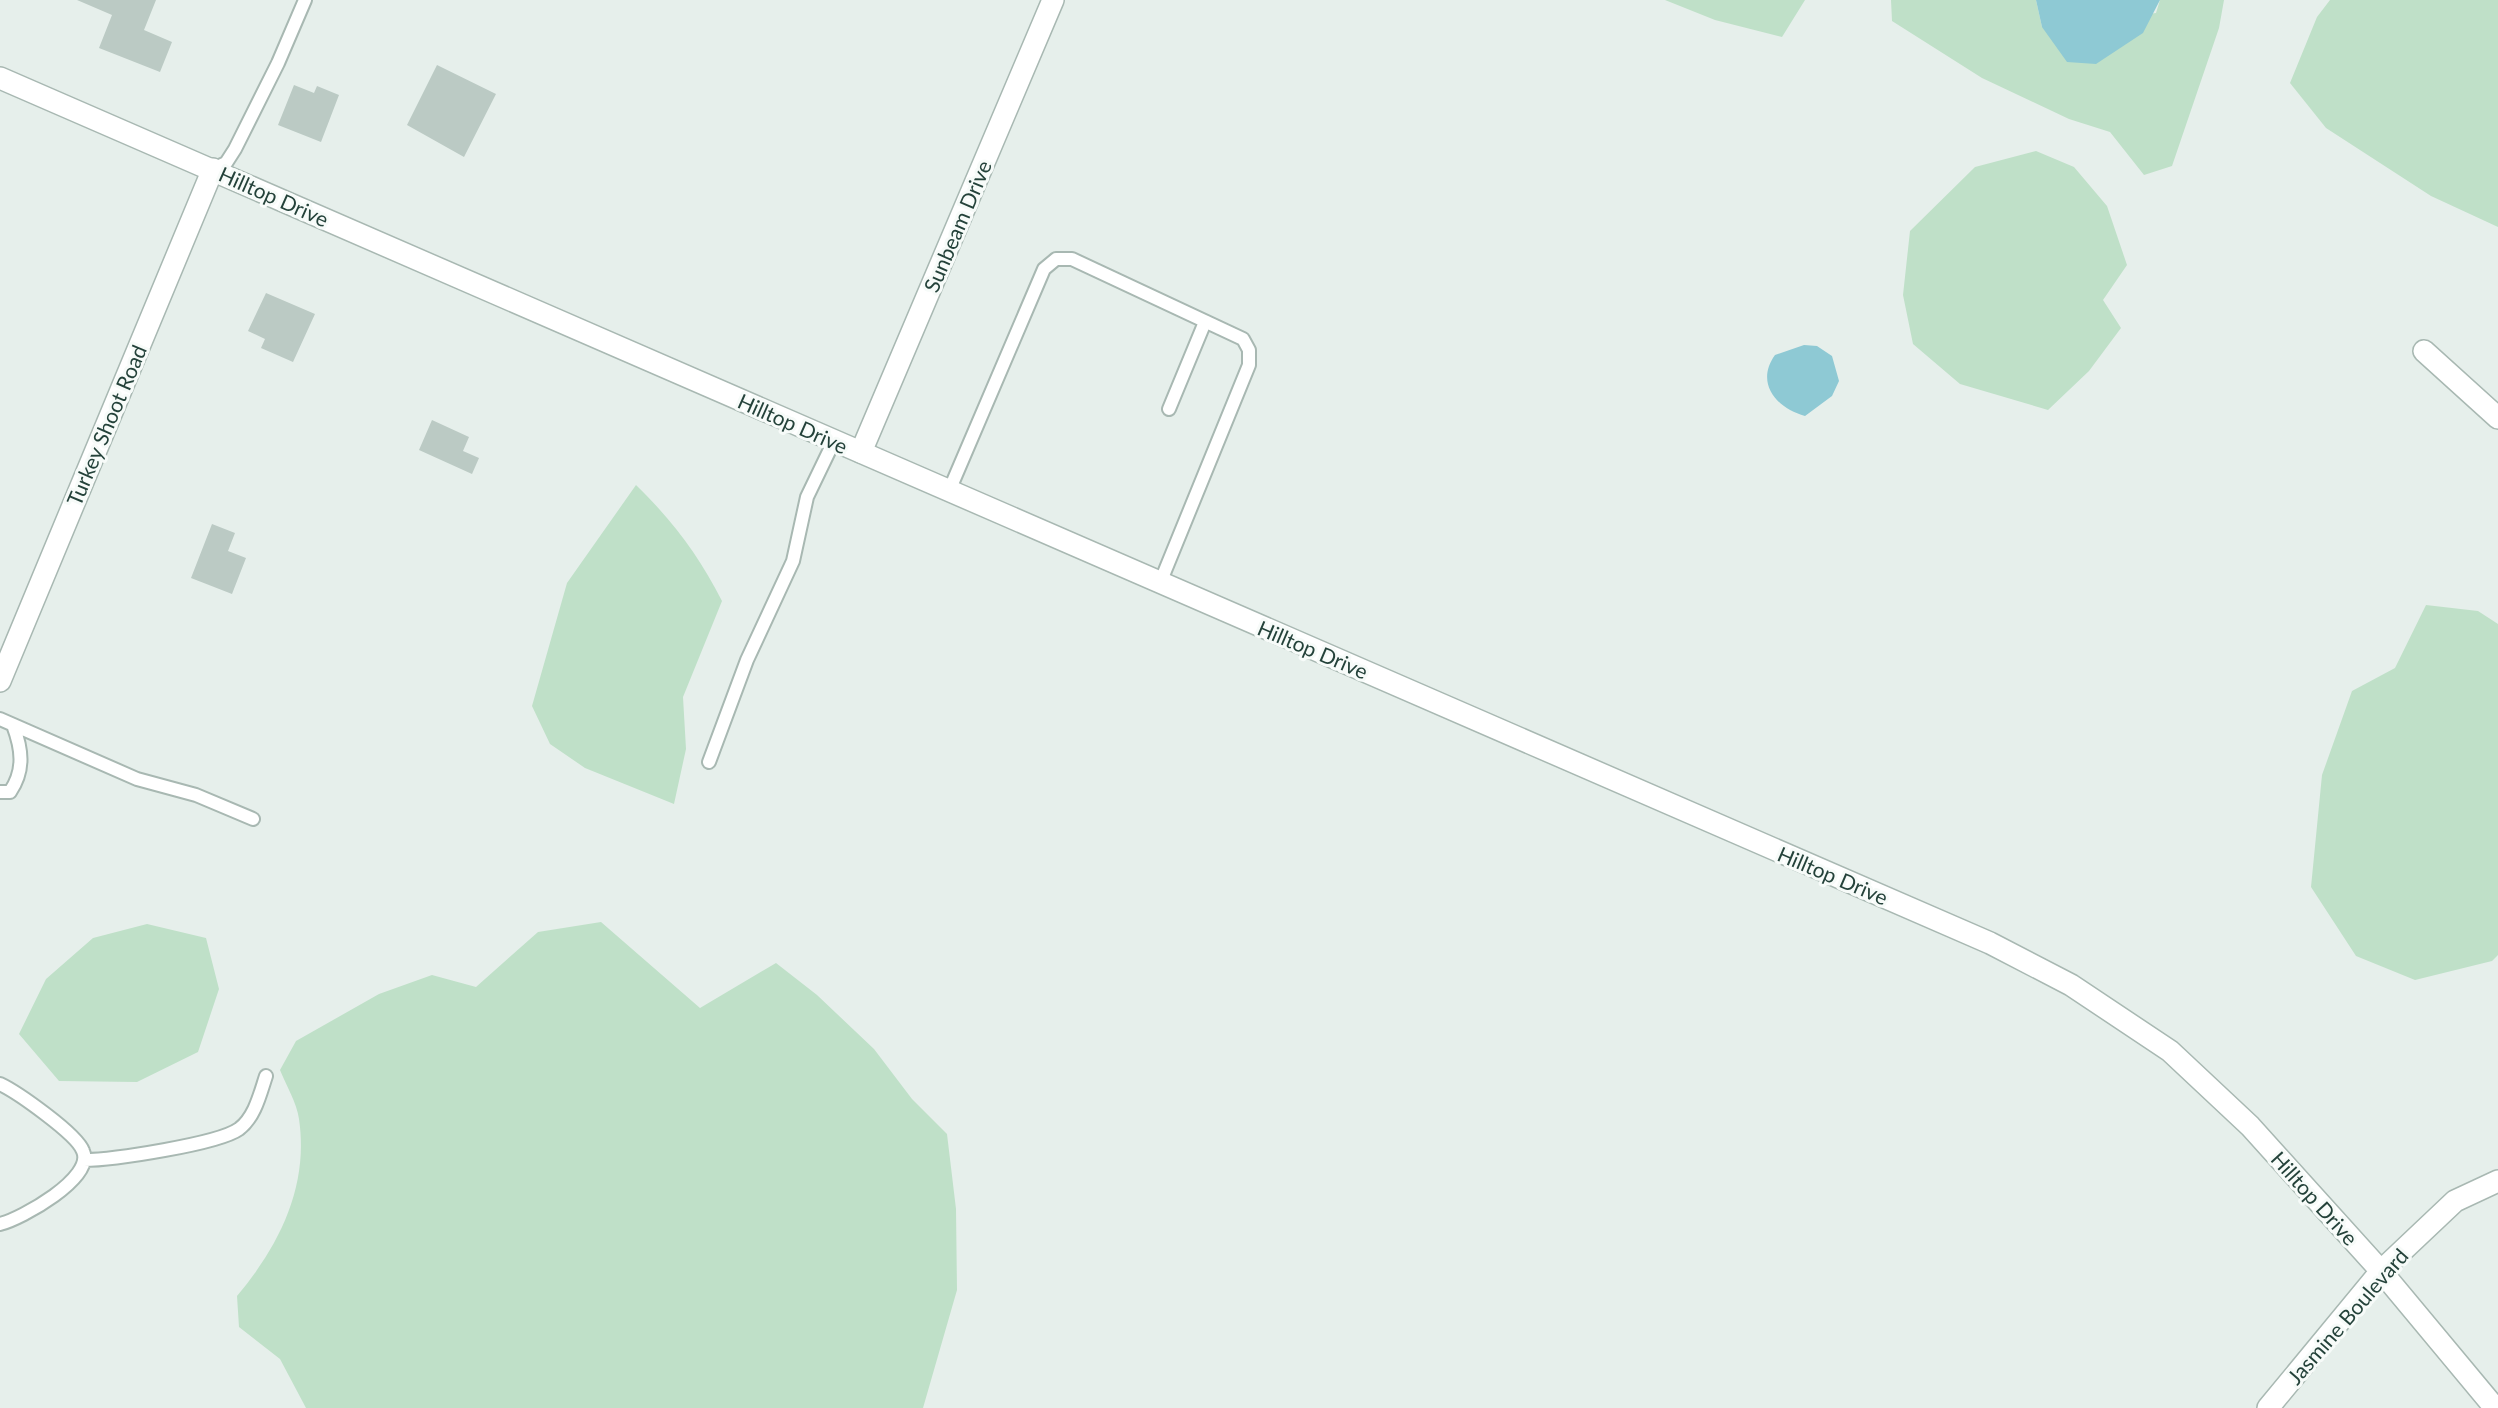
<svg xmlns="http://www.w3.org/2000/svg" width="2498" height="1408" viewBox="0 0 2498 1408" font-family="Lato,sans-serif">
<style>
.green{fill:#bfe0c8}
.water{fill:#8ec9d4}
.building{fill:#bbcac4}
.lines{fill:none;stroke-linecap:round;stroke-linejoin:round}
.service-casing{stroke:#a8b8b2;stroke-width:16}
.minor-casing{stroke:#a8b8b2;stroke-width:24}
.tertiary-casing{stroke:#a8b8b2;stroke-width:24}
.service{stroke:#fff;stroke-width:12}
.minor{stroke:#fff;stroke-width:21}
.tertiary{stroke:#fff;stroke-width:21}
.labels{text-anchor:middle;dominant-baseline:central;stroke-width:6;stroke-linejoin:round;paint-order:stroke}
.street-label{font-size:21px;fill:#24423a;stroke:#f7fbf9}
</style>
<rect width="100%" height="100%" fill="#e6efeb"/>
<path class="green" d="M1665 0H1805L1782 37 1715 20Z
M1891 0H2036L2042 27 2156 13 2160 0H2224L2219 28 2172 166 2144 175 2110 132 2069 119 1982 78 1892 21Z
M2330 0H2498V227L2431 196 2326 128 2290 83 2317 17Z
M2036 151 2074 167 2107 206 2127 265 2103 300 2121 328 2089 371 2048 410 1960 384 1913 344 1903 295 1910 231 1975 167Z
M636 485C673 521 699 556 722 601L683 697 686 749 674 804 585 768 550 744 532 706 567 583Z
M2426 605 2478 611 2498 624V955L2492 961 2415 980 2356 956 2311 887 2322 775 2352 691 2395 668Z
M601 922 700 1008 776 963 817 995 874 1049 912 1099 947 1134 956 1209 957 1290 923 1408H306L280 1359 239 1327 237 1296C279 1246 309 1187 299 1119 297 1103 286 1085 280 1070L296 1041 379 994 432 975 476 987 538 932Z
M147 924 206 938 219 989 198 1052 137 1082 59 1081 19 1034 46 979 93 938Z"/>
<path class="water" d="M2036 0H2160L2143 33 2096 64 2067 62 2042 27Z
M1804 345 1817 346 1832 356 1839 381 1832 396 1805 416C1776 408 1755 383 1775 355Z"/>
<path class="building" d="M77 0H156L144 30 172 42 160 72 99 48 112 15Z
M437 65 496 94 464 157 407 125Z
M294 85 314 93 317 86 339 95 321 142 278 125Z
M266 293 315 314 293 362 261 348 265 339 248 331Z
M432 420 469 437 463 451 479 458 472 474 419 450Z
M212 524 235 533 228 551 246 558 232 594 191 578Z"/>
<g class="lines">
<defs>
<path id="service" d="M213 169 226 163 235 149 278 63 305 0
M1169 409 1205 322
M949 491 1044 269 1056 259H1072L1243 339 1249 350V365L1160 583
M0 719 137 779 196 795 253 819
M709 762 747 660 793 561 807 497 834 441
M0 792H10C25 770 22 749 13 725
M0 1084C17 1092 77 1134 83 1151 95 1178 21 1219 0 1224
M84 1160C112 1160 218 1144 239 1129 255 1117 260 1094 266 1076"/>
<path id="minor" d="M2424 351 2498 418
M861 452 1053 0
M0 681 213 169"/>
<path id="tertiary" d="M0 78 1990 943 2071 985 2170 1051 2250 1126 2381 1271 2495 1408
M2268 1408 2381 1271 2455 1201 2498 1181"/>
</defs>
<use href="#service" class="service-casing"/>
<use href="#minor" class="minor-casing"/>
<use href="#tertiary" class="tertiary-casing"/>
<use href="#service" class="service"/>
<use href="#minor" class="minor"/>
<use href="#tertiary" class="tertiary"/>
</g>
<g class="labels">
<g class="street-label">
<text transform="translate(274 196) rotate(24)">Hilltop Drive</text>
<text transform="translate(957 226) rotate(-67)">Sunbeam Drive</text>
<text transform="translate(793 423) rotate(24)">Hilltop Drive</text>
<text transform="translate(106 425) rotate(-67)">Turkey Shoot Road</text>
<text transform="translate(1313 649) rotate(23)">Hilltop Drive</text>
<text transform="translate(1833 875) rotate(23)">Hilltop Drive</text>
<text transform="translate(2315 1198) rotate(48)">Hilltop Drive</text>
<text transform="translate(2347 1316) rotate(-49)">Jasmine Boulevard</text>
</g>
</g>
</svg>
